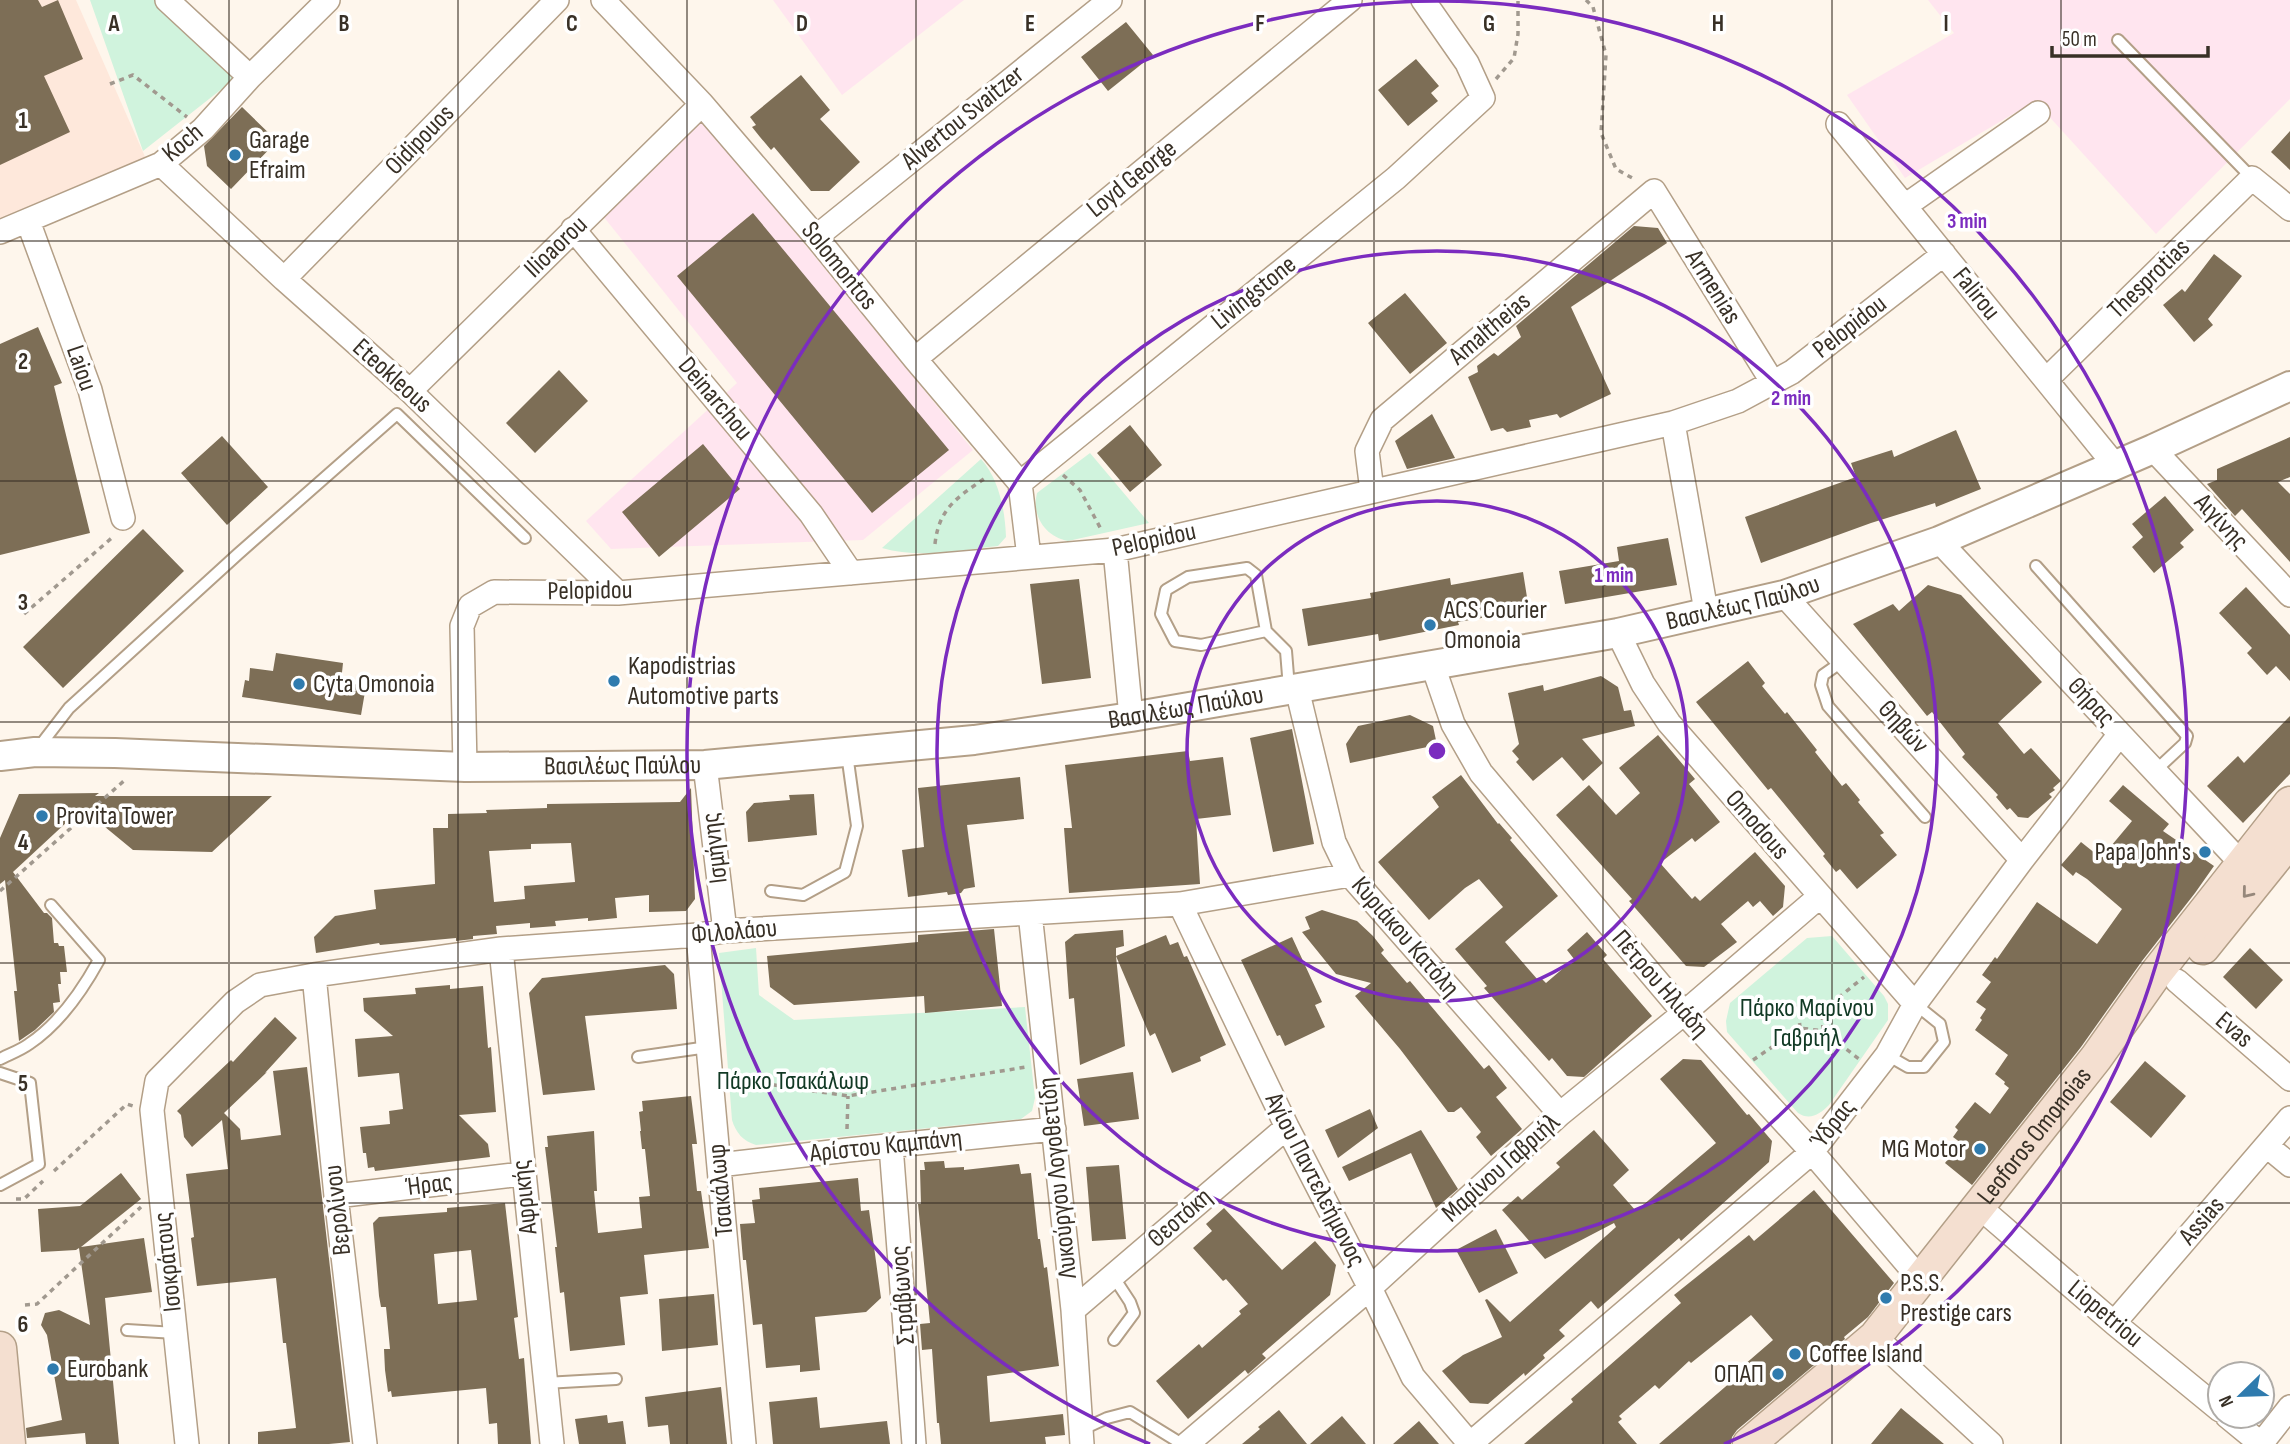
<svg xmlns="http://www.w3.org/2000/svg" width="2290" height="1444" viewBox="0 0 2290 1444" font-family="'Sofia Sans Condensed',sans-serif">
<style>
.commercial{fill:#fee8db}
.industrial{fill:#ffe5ef}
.green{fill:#d0f3dd}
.building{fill:#7d6e56;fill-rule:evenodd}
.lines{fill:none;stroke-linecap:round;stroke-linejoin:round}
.service-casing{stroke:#b39f87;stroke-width:14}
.minor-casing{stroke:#b39f87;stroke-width:26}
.tertiary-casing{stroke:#b39f87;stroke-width:32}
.secondary-casing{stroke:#b39f87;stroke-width:35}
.path{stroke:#a1998f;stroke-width:3.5;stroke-dasharray:5 5;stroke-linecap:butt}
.service{stroke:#fff;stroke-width:10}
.minor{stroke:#fff;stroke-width:23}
.tertiary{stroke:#fff;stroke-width:28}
.secondary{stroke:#f4dfd0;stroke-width:32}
.oneway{stroke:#96887b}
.grid{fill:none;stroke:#383026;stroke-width:2;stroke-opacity:0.55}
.ring{fill:none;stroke:#7b2cbf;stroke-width:3.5}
.poi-dot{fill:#2f7bae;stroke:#fff;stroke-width:2.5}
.labels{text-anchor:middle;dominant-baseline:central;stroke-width:7;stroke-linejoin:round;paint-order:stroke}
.street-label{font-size:26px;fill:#383026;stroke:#fff}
.poi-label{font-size:26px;fill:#383026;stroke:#fff;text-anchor:start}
.park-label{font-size:26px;fill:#113924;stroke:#fff}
.grid-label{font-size:23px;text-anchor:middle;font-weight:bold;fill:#383026;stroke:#fff;stroke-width:7;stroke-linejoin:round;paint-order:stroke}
.centre{fill:#7b2cbf;stroke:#fff;stroke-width:3.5}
.ring-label{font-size:21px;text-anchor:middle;font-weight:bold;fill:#7b2cbf;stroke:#fff;stroke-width:7;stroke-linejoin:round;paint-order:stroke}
</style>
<rect width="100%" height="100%" fill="#fef6ec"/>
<path class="commercial" d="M0 0H76L146 159 0 224Z"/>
<path class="industrial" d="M773 0H964L842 95Z
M1928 0H2290V99L2156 234 2035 101 1905 178 1847 95 1954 33Z
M703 120 973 450 863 540 611 549 586 521 737 383 599 211Z"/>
<path class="green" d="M90 0H154L237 77 143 151Z
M1090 453 1149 523 1068 541C1046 537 1031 516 1037 493Z
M981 459C999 479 1005 510 1006 537L998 546C961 550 919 559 882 548Z
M1832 936 1884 996 1888 1004V1020L1829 1105C1820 1114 1810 1121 1798 1113L1727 1032 1726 1021 1730 1003 1807 938Z
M756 948 759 995 794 1020 1025 1007 1035 1098 1032 1111 1021 1119 756 1145C743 1141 736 1133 732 1120L719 953Z"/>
<path class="building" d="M0 0H38L42 7 58 0 83 59 44 76 70 132 0 165Z
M1126 22 1153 55 1108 91 1081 57Z
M1416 59 1439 86 1431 93 1438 101 1408 126 1378 90Z
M801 75 830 110 820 119 860 162 829 191H811L774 147 771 150 760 137 752 127 756 125 750 117Z
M242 107 277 141 231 189 207 166 204 146Z
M2290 131V170L2271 152Z
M753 213 949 450 872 513 677 276Z
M1634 226 1658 228 1667 243 1571 307 1611 394 1560 418 1557 414 1529 420 1531 427 1507 432 1503 428 1491 431 1468 377 1478 372 1477 366 1494 353 1498 356 1521 337 1516 326Z
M2214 254 2242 276 2208 319 2213 325 2194 342 2163 305 2182 289 2185 292Z
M1405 293 1447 343 1410 374 1368 323Z
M38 327 62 383 54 386 90 533 0 555V344Z
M559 370 588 401 535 453 506 423Z
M1432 414 1455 458 1407 469 1395 441Z
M1130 425 1162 465 1130 492 1097 453Z
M1956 430 1981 489 1936 507 1935 503 1871 523 1761 563 1745 517 1856 477 1851 463 1892 450 1894 457Z
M222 436 268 487 227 525 181 473Z
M2290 437V477L2278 482 2290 494V562L2242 509 2235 516 2207 484 2217 480V469Z
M703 444 740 489 659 557 622 512Z
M2165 496 2194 530 2180 543 2184 547 2154 573 2132 547 2143 537 2132 524Z
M143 529 184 571 63 688 23 647Z
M1668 538 1677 585 1565 604 1559 571 1619 561 1617 547Z
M1523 572 1529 610 1458 622 1459 625 1379 641 1378 634 1308 646 1302 609 1371 598 1370 593 1450 578 1451 585Z
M1079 579 1091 678 1042 684 1030 584Z
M1928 585 1961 595 2042 682 1998 723 2024 754 2031 748 2061 781 2053 788 2055 790 2049 794 2052 797 2028 818 2018 817 2010 808 2007 810 1996 797 1998 795 1962 757 1965 754 1932 712 1927 716 1853 624 1893 604 1899 611Z
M2246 587 2290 635V681L2276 666 2267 675 2247 653 2252 648 2219 613Z
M276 653 343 663 341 682 366 686 361 715 242 697 245 680 249 681 250 668 273 671Z
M1748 661 1765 683 1762 686 1785 714 1787 712 1817 750 1815 752 1842 786 1846 783 1860 800 1858 802 1884 833 1880 835 1897 855 1857 889 1840 869 1836 872 1823 856 1825 854 1771 788 1768 790 1696 702Z
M1601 676 1618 687 1624 711 1631 710 1635 726 1582 739 1603 763 1583 781 1562 757 1533 781 1516 762 1519 759 1512 751 1519 744 1508 693 1543 685 1544 691Z
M1410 715 1433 726 1437 745 1350 763 1346 744 1358 726Z
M2290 716V774L2243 823 2207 786 2238 756 2244 763Z
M1292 729 1314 844 1273 852 1250 738Z
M1658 735 1695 779 1689 784 1720 822 1695 842 1692 838 1660 863 1692 899 1695 896 1700 901 1755 852 1785 886 1783 907 1773 916 1760 901 1753 907 1748 901 1721 924 1737 942 1704 967 1686 966 1629 901 1632 899 1556 815 1589 785 1616 815 1640 793 1619 768Z
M1188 751 1190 761 1223 757 1231 815 1196 819 1200 884 1069 893 1064 828H1072L1065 765Z
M1461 775 1498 824 1499 823 1512 838 1510 840 1558 896 1505 942 1538 980 1541 978 1546 983 1574 959 1567 950 1587 932 1607 955 1603 959 1652 1016 1584 1077 1567 1076 1552 1058 1549 1061 1484 988 1487 986 1455 949 1503 907 1479 879 1465 888 1429 920 1378 862 1439 807 1432 797Z
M1020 777 1024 819 967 825 975 887 964 889 961 893 948 895 947 892 908 897 902 850 924 847 918 788Z
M2123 785 2169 824 2163 831 2214 866 2195 893 2142 961 2081 1047 1972 1185 1945 1163 1961 1143 1953 1137 1958 1130 1955 1127 1975 1102 1990 1114 2009 1088 2004 1084 2005 1082 1995 1074 2008 1055 1975 1030 1982 1020 1980 1018 1986 1009 1976 1002 1991 982 1982 975 1995 957 1997 959 2037 902 2097 944 2122 909 2087 879 2076 872 2073 876 2061 865 2081 842 2101 858 2132 821 2109 801Z
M691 788 695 899 686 911 649 912V895L615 898 617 918 588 921V918L555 921 556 926 530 928V923L496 926 497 934 473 936V939L456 941V938L380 945 379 943 316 953 314 937 335 916 376 909 374 890 435 884 433 828H448V814L487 813 486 810 547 808V804L680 802ZM571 843 575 882 524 886 525 899 494 902 489 851 531 849V844Z
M99 793 95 796H272L212 852 133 850 82 808 13 872 44 913H47L52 918 54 943H58L59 946H64L67 972H60L61 984H58L60 1002 53 1003 54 1012 35 1030 19 1041 14 991H17L5 880 0 884V838L19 794Z
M814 794 817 835 748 842 746 812 754 803 790 800 789 795Z
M1322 910 1357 921 1373 936 1384 950 1381 953 1407 983 1410 981 1484 1069 1489 1065 1507 1088 1496 1097 1522 1129 1491 1156 1476 1137 1481 1132 1461 1107 1454 1112H1448L1400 1049 1355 996 1371 983 1336 974 1302 932 1310 929 1305 917Z
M994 929 1002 1006 925 1013 924 996 794 1005 770 987 767 956 918 942V935Z
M1123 930 1124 946 1116 948V956L1166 935 1170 945 1178 942 1184 957 1187 956 1226 1045 1200 1057 1201 1061 1172 1073 1155 1033 1150 1036 1116 956 1125 1046 1080 1065 1074 998 1069 999 1065 942 1075 934Z
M1292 937 1322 1002 1315 1005 1325 1027 1285 1046 1280 1035 1277 1036 1241 960Z
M2250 948 2283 980 2256 1009 2223 977Z
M665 965 674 974 677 1009 585 1016 595 1090 543 1095 529 993 542 978Z
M450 985V989L483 986 488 1048 491 1047 496 1112 459 1115 488 1144 490 1157 375 1171 374 1167 368 1168 366 1153H363L360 1127 390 1124 389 1111 403 1109 399 1073 358 1077 355 1039 393 1036 364 1011 363 998 416 994 415 988Z
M275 1017 297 1038 265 1073 267 1072 224 1113 240 1129 241 1140 281 1135 273 1071 307 1067 350 1442 329 1444H258V1432L296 1428 286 1343H283L276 1278 197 1286 191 1238 194 1237 186 1174 228 1169 222 1120 192 1147 184 1137 181 1115 177 1111 231 1060 233 1062Z
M1683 1059 1701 1060 1747 1115 1749 1114 1772 1141 1769 1162 1681 1241 1679 1238 1598 1309 1591 1301 1559 1330 1565 1336 1543 1355 1545 1358 1525 1376 1524 1373 1488 1404 1470 1403 1442 1371 1463 1355 1502 1337 1485 1300 1487 1299 1510 1322 1616 1227 1614 1223 1545 1259 1502 1210 1518 1196 1522 1200 1560 1167 1556 1163 1594 1130 1629 1170 1613 1185 1636 1211 1716 1143 1660 1079Z
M2145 1061 2186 1096 2151 1138 2110 1102Z
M1133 1072 1139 1119 1084 1126 1077 1079Z
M691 1096 697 1144H692L697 1191H701L709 1248 644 1255 648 1294 620 1297 625 1345 570 1351 564 1292 560 1293 555 1247H557L545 1147H548L547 1136 594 1131 597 1191H594L598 1233 642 1228 639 1197 650 1196 645 1149H642L640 1131H641L639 1112 643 1111 642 1101Z
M1370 1109 1378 1128 1338 1158 1325 1130Z
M1421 1130 1458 1189 1436 1208 1411 1153 1349 1181 1342 1167Z
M944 1161 945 1168 964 1167V1170L1019 1164 1021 1174 1031 1173 1038 1239H1040L1044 1268 1047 1267 1059 1366 987 1376 990 1422 1063 1414 1065 1435 1045 1437 1046 1444H941L939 1423H937L932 1349 922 1350 920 1324 930 1323 918 1204H921L920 1170H925L924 1162Z
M1119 1165 1126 1239 1092 1241 1086 1167Z
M121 1173 141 1199 81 1247 144 1238 152 1292 105 1298 119 1444H86L85 1433 27 1438 26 1428 62 1420 47 1335 41 1325 45 1313 59 1310 90 1325 79 1248 76 1250 41 1252 38 1209 80 1206Z
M858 1178 861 1211 869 1210 881 1298 866 1312 815 1317 820 1370 800 1372V1365L766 1368 762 1324 753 1325 746 1260H743L740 1224 755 1223 752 1200 760 1199 759 1188Z
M1814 1190 1894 1283 1868 1317 1844 1337 1845 1339 1737 1430 1732 1437 1731 1444H1659L1732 1381 1729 1378 1773 1340 1751 1315 1691 1363 1689 1361 1659 1389 1655 1385 1619 1416 1622 1419 1618 1422 1637 1444H1524L1573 1402 1571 1399 1602 1372 1681 1303 1674 1295 1749 1235 1754 1241Z
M505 1203 518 1317 514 1318 519 1359 524 1358 531 1444H498L497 1423 489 1424 486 1388 392 1397 391 1391 388 1392 385 1370 384 1349H390L386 1307H381L379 1296 373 1223 379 1217 447 1212V1208ZM471 1250 477 1300 438 1304 434 1254Z
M1224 1208 1282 1270 1315 1241 1336 1265 1330 1295 1262 1354 1266 1358 1248 1374 1245 1370 1188 1419 1156 1381 1199 1344 1202 1348 1241 1314 1239 1311 1248 1304 1226 1279 1223 1281 1193 1248 1212 1231 1206 1224Z
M1496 1229 1518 1273 1479 1293 1456 1250Z
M714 1294 718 1345 662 1351 659 1299Z
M721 1387 727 1444H670L668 1425 648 1427 645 1397Z
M817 1397 820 1428 887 1421 890 1444H773L769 1402Z
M1901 1408 1944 1444H1871Z
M1279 1410 1307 1444H1242L1260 1429 1258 1427Z
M607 1415 608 1423 623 1421 626 1444H579L575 1419Z
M1342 1416 1366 1444H1310Z
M1419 1421 1439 1444H1393Z"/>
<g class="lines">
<defs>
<path id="service" d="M2118 40 2252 178
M2036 566 2187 736 2185 743 2155 771
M1266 631 1201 645 1175 641 1161 614 1166 590 1188 577 1247 568 1256 575 1266 631 1286 651 1289 688
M1843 661 1823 675 1821 685 1828 706 1925 817
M39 747 69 708 238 554 397 414 525 538
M771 891 803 895 845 872 857 826 847 754
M1887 1055 1908 1067H1924L1944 1042 1940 1024 1915 1004
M638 1057 708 1047
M0 1059C10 1054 21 1050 29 1044 59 1024 82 991 99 960L51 905
M0 1073 30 1083 39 1164 0 1185
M1113 1276 1130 1302 1134 1313 1114 1340
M127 1330 175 1333
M545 1383 616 1379
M1081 1430 1107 1418 1130 1412 1182 1444"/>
<path id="minor" d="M167 0 250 77
M603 0 702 104 816 237 915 359 1020 483 1029 557
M1838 124 2114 464
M161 164 284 279 410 391 618 593
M1905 206 2038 113
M28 221 90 390 123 518
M573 229 811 514 851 573
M0 232 161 164 203 129 250 77 328 0
M816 237 1110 0
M284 279 557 0
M915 359 1350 0
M2046 380 2252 178 2290 209
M410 391 702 104
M1673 423 1706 611
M2153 449 2290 595
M1020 483 1396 178 1483 98 1467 63 1423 0
M1372 491 1367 451 1382 420 1654 191 1773 383
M1939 541 2242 864
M1115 550 1131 717
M1784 595 2022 860
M1618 633 1643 684 1669 723 1915 1004
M1433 666 1453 724 1481 773 1684 1013 1812 1152 1921 1280
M1297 689 1334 842 1350 875 1560 1114
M705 765 725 931
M465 767 462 626 470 606 494 592 618 593 1115 550 1673 423 1738 401 1792 372 1944 254
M1180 904 1287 1127 1370 1288 1413 1377 1470 1444
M1030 913 1073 1310 1082 1444
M698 935 744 1444
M501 949 552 1444
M314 975 336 1196 365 1444
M2177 981 2290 1079
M891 1146 914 1444
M2267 1146 2290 1165
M719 1165 848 1150 1054 1129
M336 1196 522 1174
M1991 1217 2114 1323 2220 1410
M1073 1310 1287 1127
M2114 1323 2290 1118
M1875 1337 1991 1444
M2227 1416 2261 1444
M187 1444 152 1110 157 1081 235 1002 260 985 314 975 501 949 698 935 725 931 1180 904 1350 875
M1187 1444 1370 1288 1560 1114 1684 1013 1819 897
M1470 1444 1812 1152 1887 1055 1915 1004 2022 860 2120 734
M2261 1444 2290 1407"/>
<g id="tertiary">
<path id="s1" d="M0 756 35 752 115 753 465 767 705 765 974 740 1131 717 1618 633 1784 595 1939 541 2153 449 2290 386"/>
</g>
<g id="secondary">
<path d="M2203 948 2290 840"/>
<path d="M0 1348 9 1444"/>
<path id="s2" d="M1749 1444 1875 1337 2096 1058 2157 972 2290 803"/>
</g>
</defs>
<use href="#service" class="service-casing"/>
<use href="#minor" class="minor-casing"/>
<use href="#tertiary" class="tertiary-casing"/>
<use href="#secondary" class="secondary-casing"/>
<path class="path" d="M1586 0 1593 7 1606 55 1601 133 1616 169 1634 179
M1496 79 1514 58 1518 34V0
M110 84 133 75 187 117
M1063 475 1080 490 1102 531
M935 544C939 506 960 496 988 476
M24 614 114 536
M0 891 126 779
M1800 1028 1798 1006 1822 1011
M1823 1030 1822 1011 1864 977
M1753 1060 1800 1028 1823 1031 1859 1059
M733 1079 848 1096 1026 1067
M847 1129 848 1096
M54 1171 127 1104 133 1106
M16 1199H24L43 1181
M25 1305 37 1304 141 1207"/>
<use href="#service" class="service"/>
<use href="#minor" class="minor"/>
<use href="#tertiary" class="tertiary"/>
<use href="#secondary" class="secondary"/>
</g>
<defs><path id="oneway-chevron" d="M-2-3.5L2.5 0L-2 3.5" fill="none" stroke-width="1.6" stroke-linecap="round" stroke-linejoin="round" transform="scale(1.75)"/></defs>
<use class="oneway" href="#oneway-chevron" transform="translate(2247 893) rotate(129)"/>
<path class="grid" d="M229 0V1444M458 0V1444M687 0V1444M916 0V1444M1145 0V1444M1374 0V1444M1603 0V1444M1832 0V1444M2061 0V1444M0 241H2290M0 481H2290M0 722H2290M0 963H2290M0 1203H2290"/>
<g class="ring">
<circle cx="1437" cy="751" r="250"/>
<circle cx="1437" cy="751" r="500"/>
<path d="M1150 1444A750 750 0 1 1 1724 1444"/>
</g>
<g class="poi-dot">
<circle cx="235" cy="155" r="7"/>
<circle cx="1430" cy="625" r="7"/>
<circle cx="614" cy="681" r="7"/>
<circle cx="299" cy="684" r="7"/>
<circle cx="42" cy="816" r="7"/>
<circle cx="2205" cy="852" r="7"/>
<circle cx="1980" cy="1149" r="7"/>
<circle cx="1886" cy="1298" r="7"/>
<circle cx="1795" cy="1354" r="7"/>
<circle cx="53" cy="1369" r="7"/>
<circle cx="1778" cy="1374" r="7"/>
</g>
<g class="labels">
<g class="street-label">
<text transform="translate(963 118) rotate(-39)">Alvertou Svaitzer</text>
<text transform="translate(420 140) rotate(-46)">Oidipouos</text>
<text transform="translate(183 143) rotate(-40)">Koch</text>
<text transform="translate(1132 179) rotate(-39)">Loyd George</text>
<text transform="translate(556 247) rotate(-44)">Ilioaorou</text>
<text transform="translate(839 266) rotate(51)">Solomontos</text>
<text transform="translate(2149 279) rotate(-44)">Thesprotias</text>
<text transform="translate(1713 287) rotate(58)">Armenias</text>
<text transform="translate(1254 293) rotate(-39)">Livingstone</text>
<text transform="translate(1976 294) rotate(51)">Falirou</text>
<text transform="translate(1850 327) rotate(-38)">Pelopidou</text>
<text transform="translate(1490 329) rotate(-40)">Amaltheias</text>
<text transform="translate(81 368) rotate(71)">Laiou</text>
<text transform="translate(392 376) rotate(42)">Eteokleous</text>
<text transform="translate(715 399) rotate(50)">Deinarchou</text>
<text transform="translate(2221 522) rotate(47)">Αιγίνης</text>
<text transform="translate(1154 540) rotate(-12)">Pelopidou</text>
<text transform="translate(590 591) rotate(-1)">Pelopidou</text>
<text stroke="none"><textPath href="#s1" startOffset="1757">Βασιλέως Παύλου</textPath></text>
<text transform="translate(2091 702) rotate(47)">Θήρας</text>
<text stroke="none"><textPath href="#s1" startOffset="1190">Βασιλέως Παύλου</textPath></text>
<text transform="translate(1903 727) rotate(48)">Θηβών</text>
<text stroke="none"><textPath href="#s1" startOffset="623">Βασιλέως Παύλου</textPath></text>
<text transform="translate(1757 825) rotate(49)">Omodous</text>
<text transform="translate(715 848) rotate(-97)">Ισμήνης</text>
<text transform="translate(734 932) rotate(-5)">Φιλολάου</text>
<text transform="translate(1405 937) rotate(49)">Κυριάκου Κατόλη</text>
<text transform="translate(1660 984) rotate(49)">Πέτρου Ηλιάδη</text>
<text transform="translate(2234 1030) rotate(41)">Evas</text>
<text transform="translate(1833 1124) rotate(-52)">Ύδρας</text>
<text stroke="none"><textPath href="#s2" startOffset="422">Leoforos Omonoias</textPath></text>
<text transform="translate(886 1146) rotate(-6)">Αρίστου Καμπάνη</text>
<text transform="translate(1501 1168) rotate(-42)">Μαρίνου Γαβριήλ</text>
<text transform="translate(1058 1178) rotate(-96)">Λυκούργου Λογοθετίδη</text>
<text transform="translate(1315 1180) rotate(63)">Αγίου Παντελεήμονος</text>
<text transform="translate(429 1185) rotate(-7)">Ήρας</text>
<text transform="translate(721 1190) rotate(-95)">Τσακάλωφ</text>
<text transform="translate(525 1197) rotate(-96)">Αφρικής</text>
<text transform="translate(338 1210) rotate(-96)">Βερολίνου</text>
<text transform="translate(1180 1218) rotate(-41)">Θεοτόκη</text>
<text transform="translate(2202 1221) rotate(-49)">Assias</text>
<text transform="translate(168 1262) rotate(-96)">Ισοκράτους</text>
<text transform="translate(903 1295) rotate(-94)">Στράβωνος</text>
<text transform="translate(2105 1314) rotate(40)">Liopetriou</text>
</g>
<g class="poi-label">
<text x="249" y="140">Garage<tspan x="249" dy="30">Efraim</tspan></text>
<text x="1444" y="610">ACS Courier<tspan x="1444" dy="30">Omonoia</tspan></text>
<text x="628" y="666">Kapodistrias<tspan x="628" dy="30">Automotive parts</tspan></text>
<text x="313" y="684">Cyta Omonoia</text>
<text x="56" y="816">Provita Tower</text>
<text x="2191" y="852" text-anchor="end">Papa John's</text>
<text x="1966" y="1149" text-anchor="end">MG Motor</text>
<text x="1900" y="1283">P.S.S.<tspan x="1900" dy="30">Prestige cars</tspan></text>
<text x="1809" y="1354">Coffee Island</text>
<text x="67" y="1369">Eurobank</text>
<text x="1764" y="1374" text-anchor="end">ΟΠΑΠ</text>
</g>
<g class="park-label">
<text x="1807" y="1008">Πάρκο Μαρίνου<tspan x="1807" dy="30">Γαβριήλ</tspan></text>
<text x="793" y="1081">Πάρκο Τσακάλωφ</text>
</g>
</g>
<g class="grid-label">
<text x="114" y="31">A</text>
<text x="344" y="31">B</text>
<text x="572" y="31">C</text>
<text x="802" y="31">D</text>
<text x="1030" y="31">E</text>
<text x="1260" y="31">F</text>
<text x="1489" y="31">G</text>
<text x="1718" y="31">H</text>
<text x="1946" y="31">I</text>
<text x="23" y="128">1</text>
<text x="23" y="369">2</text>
<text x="23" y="610">3</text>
<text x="23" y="850">4</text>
<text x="23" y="1091">5</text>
<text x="23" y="1332">6</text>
</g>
<circle cx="1437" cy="751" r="10" class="centre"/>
<g class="ring-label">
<text x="1967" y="228">3 min</text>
<text x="1791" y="405">2 min</text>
<text x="1614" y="582">1 min</text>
</g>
<g transform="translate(2241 1395) rotate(247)"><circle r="33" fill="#ffffff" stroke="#afaca8" stroke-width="2"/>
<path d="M0-5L12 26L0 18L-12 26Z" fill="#2f7bae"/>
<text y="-10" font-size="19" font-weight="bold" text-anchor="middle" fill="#383026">N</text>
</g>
<path d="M2052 46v10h156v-10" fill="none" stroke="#383026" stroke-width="3.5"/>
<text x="2062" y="46" font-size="21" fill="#383026" stroke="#ffffff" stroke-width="5" paint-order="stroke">50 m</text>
</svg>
